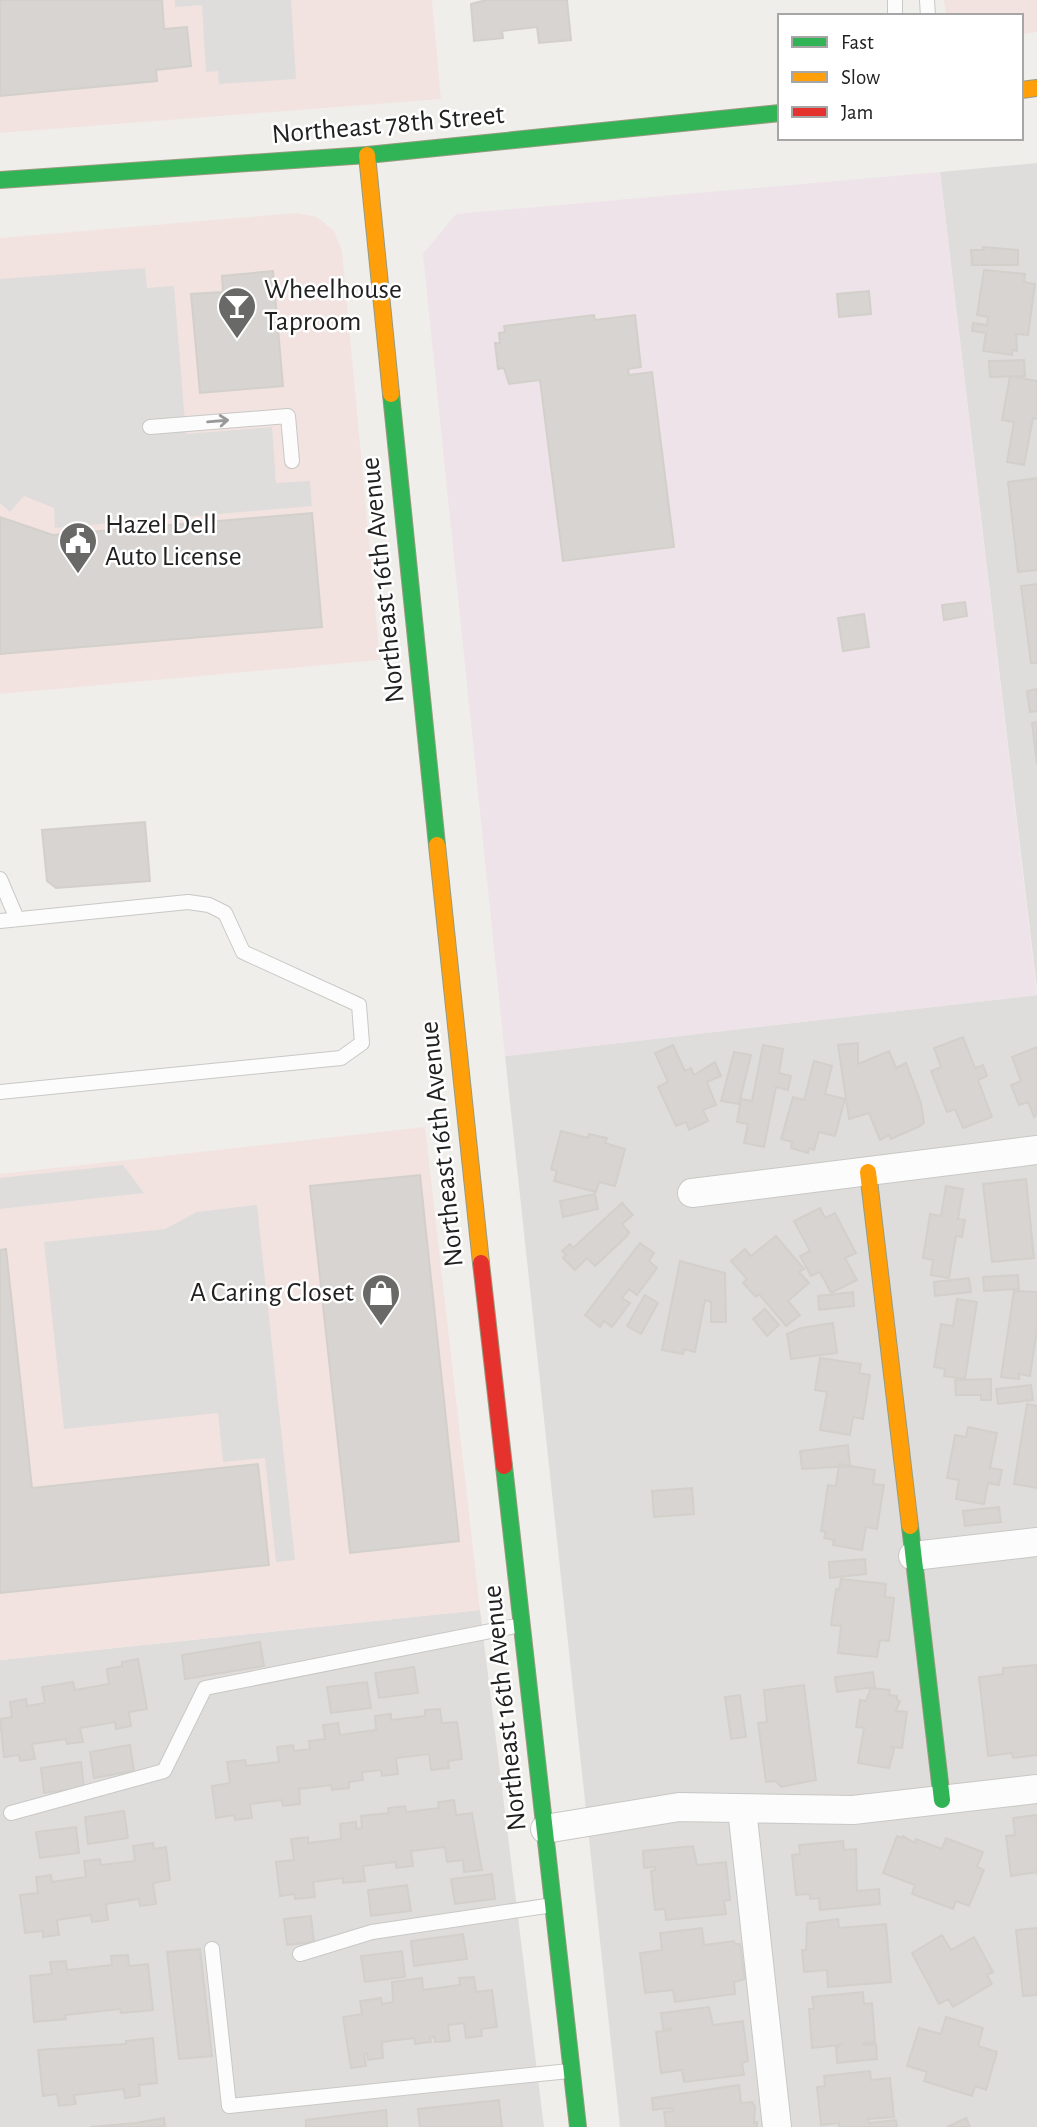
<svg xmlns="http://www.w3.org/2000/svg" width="1037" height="2127" viewBox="0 0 1037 2127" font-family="'Alegreya Sans',sans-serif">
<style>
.residential{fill:#dfdddb}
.commercial{fill:#f2e3e0}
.industrial{fill:#ede3e8}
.religious{fill:#dedddb}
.building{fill:#d7d4d1;stroke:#d3d0cb;stroke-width:2}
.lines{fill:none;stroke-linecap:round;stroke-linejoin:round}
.lane-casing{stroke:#c8c8c6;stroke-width:16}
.street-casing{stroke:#c8c8c6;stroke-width:30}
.fast-casing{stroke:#979b80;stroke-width:18}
.slow-casing{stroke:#979b80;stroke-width:18}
.jam-casing{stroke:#979b80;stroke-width:18}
.lane{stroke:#fdfcfc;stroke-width:14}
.street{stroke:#fdfcfc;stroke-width:28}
.fast{stroke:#30b455;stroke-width:16}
.slow{stroke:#ff9f0a;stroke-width:16}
.jam{stroke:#e5322d;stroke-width:16}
.oneway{stroke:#9a9999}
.labels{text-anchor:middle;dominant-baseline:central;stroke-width:5;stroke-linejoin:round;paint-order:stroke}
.street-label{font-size:28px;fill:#212121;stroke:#fff}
.poi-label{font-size:28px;fill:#212121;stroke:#fff;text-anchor:start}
</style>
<rect width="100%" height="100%" fill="#f0eeea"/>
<path class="residential" d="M1037 163V989L940 172Z
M1037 995V2127H620L505 1056Z
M480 1610 544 2127H0V1660Z"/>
<path class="commercial" d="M0 0H432L441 99 0 133Z
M944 0H1037V32L1021 34V16H946Z
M296 213 317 217 334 231 342 251 380 660 0 694V238Z
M425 1127 480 1610 0 1660V1174Z"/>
<path class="industrial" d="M940 172 1037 995 505 1056 423 254 456 214Z"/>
<path class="religious" d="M175 0H291L296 79 219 84 218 71 206 72 202 5 175 7Z
M145 268 147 288 174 286 186 434 272 427 276 483 310 481 312 506 55 528 54 508 24 496 10 512 0 503V279Z
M123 1165 144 1193 0 1209V1178Z
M257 1205 295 1560 276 1562 265 1458 223 1462 218 1413 64 1429 44 1242 165 1229 197 1212Z"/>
<path class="building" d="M0 0H162L164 29 187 27 191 66 156 70 157 81 0 96Z
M486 0H567L571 40 539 43 537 27 502 31 503 38 474 41 471 4Z
M983 247 1018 250V265H972L971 250H984Z
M984 270 1025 274 1024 282 1035 284 1028 335 1016 334 1017 351 1013 350 1012 355 983 351 986 333 972 331 973 323 987 325 988 317 977 315Z
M273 271 283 386 200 393 191 294 223 292 222 276Z
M869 291 871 314 839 317 837 294Z
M594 315 595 320 635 315 641 367 628 369 629 375 652 372 674 547 563 561 540 380 509 384 504 368 498 369 495 343H500L499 333 505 332 504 326Z
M1024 360 1025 376 990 377 989 361Z
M1010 376 1037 381V419L1033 418 1024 465 1007 462 1014 422 1002 420Z
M1037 478V570L1018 572 1008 482Z
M312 513 322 627 0 654V517L53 535Z
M1037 584V663H1031L1021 586Z
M965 602 967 616 944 620 942 605Z
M864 614 869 647 843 651 838 618Z
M1037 689V711L1030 712 1027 691Z
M1037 722V764L1032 723Z
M145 822 150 881 56 888 47 881 42 830Z
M963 1037 975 1068 983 1065 987 1076 978 1080 992 1117 963 1128 955 1109 947 1112 931 1071 941 1067 934 1048Z
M858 1043V1064L889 1051 896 1068 906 1063 921 1103 924 1123 918 1127 891 1139 889 1135 880 1140 869 1113 849 1119 838 1045Z
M673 1045 685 1071 691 1068 694 1075 715 1062 721 1076 707 1082 716 1105 703 1110 708 1121 689 1130 686 1122 676 1126 658 1087 668 1082 655 1053Z
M763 1045 783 1049 779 1073 791 1076 788 1090 776 1087 764 1147 744 1143 748 1124 737 1122 741 1099 752 1101Z
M1037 1047V1115L1034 1117 1028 1102 1019 1105 1011 1085 1021 1081 1012 1057Z
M734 1052 751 1055 739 1104 721 1101Z
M814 1061 832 1066 825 1094 845 1099 835 1136 819 1132 814 1150 809 1148 808 1153 791 1148 792 1142 781 1139 793 1097 804 1100Z
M561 1131 588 1138 589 1134 607 1138 605 1143 625 1149 615 1186 599 1182 596 1192 554 1181 557 1171 551 1169Z
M420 1175 459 1541 350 1553 310 1186Z
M1026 1179 1034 1258 992 1262 983 1184Z
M946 1186 963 1189 958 1219 965 1220 962 1237 956 1236 949 1278 931 1275 933 1260 923 1258 930 1214 941 1216Z
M595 1194 598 1209 563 1217 560 1201Z
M622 1203 633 1215 622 1224 629 1232 626 1237 595 1266 587 1258 575 1270 563 1258 566 1255 562 1251 570 1244 573 1248Z
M820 1208 825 1218 835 1213 856 1253 845 1258 857 1280 831 1293 820 1272 811 1276 800 1256 810 1251 794 1221Z
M776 1236 804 1269 799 1272 809 1283 788 1301 800 1315 786 1326 759 1294 756 1297 743 1283 747 1279 731 1261 745 1249 751 1256Z
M640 1243 654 1253 649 1261 657 1268 637 1295 629 1289 622 1298 630 1303 612 1327 604 1321 600 1327 585 1315Z
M6 1249 32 1488 258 1464 269 1565 0 1593V1250Z
M680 1261 725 1273 726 1322H711V1302L705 1300 695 1352 684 1349 683 1354 662 1350Z
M1018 1275 1019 1289 984 1291 983 1277Z
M969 1278 971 1292 935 1296 934 1282Z
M1014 1291 1037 1292V1330L1030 1376 1019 1374V1379L1001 1377Z
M853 1292 854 1306 819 1310 818 1296Z
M645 1295 658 1303 641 1334 627 1326Z
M957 1299 977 1302 965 1379 944 1376 945 1369 934 1367 941 1324 953 1326Z
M765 1309 779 1325 767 1336 753 1319Z
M833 1323 837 1353 791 1359 787 1334 801 1328Z
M820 1358 861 1364 859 1373 870 1375 863 1419 853 1417 850 1435 820 1430 827 1392 815 1390Z
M991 1379V1400H981V1395H956L955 1380Z
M1031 1385 1033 1400 998 1404 996 1389Z
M1027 1404 1037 1406V1488L1014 1484Z
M968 1427 997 1433 990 1468 1002 1470 999 1485 988 1483 984 1504 956 1499 959 1480 947 1478 955 1435 966 1437Z
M848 1445 850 1466 802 1469 800 1451Z
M839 1464 875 1470 873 1484 884 1485 877 1529 866 1527 862 1550 833 1545 834 1540 824 1538 826 1532 821 1531 828 1485 836 1486Z
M692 1488 694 1514 654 1517 652 1491Z
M999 1507 1001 1522 965 1526 963 1511Z
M865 1559 866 1574 830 1578 829 1562Z
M841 1579 886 1584 885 1597 894 1598 889 1641 880 1640 877 1657 838 1653 841 1626 831 1625 836 1589 839 1590Z
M260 1642 264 1666 185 1679 182 1655Z
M138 1659 147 1709 129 1712 131 1726 116 1729 115 1722 80 1728 83 1742 67 1744 66 1739 32 1744 35 1759 20 1761 19 1755 4 1757 0 1719 12 1717 10 1702 26 1699 27 1706 45 1703 42 1687 73 1682 75 1690 109 1684 107 1669 122 1666V1662Z
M1037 1665V1755L1013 1758 1012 1753 988 1756 979 1677 1003 1674V1668Z
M414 1667 418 1693 379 1698 375 1673Z
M873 1672 875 1687 837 1692 835 1677Z
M367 1682 371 1708 331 1713 327 1687Z
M804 1685 816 1780 781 1787 776 1781 766 1782 758 1723 767 1722 764 1690Z
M871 1688 890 1690 889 1695 897 1696V1700L900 1701 896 1711 907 1712 902 1748 891 1747 894 1750 889 1768 858 1763 864 1728 856 1727 860 1700 866 1701Z
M740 1695 746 1737 731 1739 725 1697Z
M440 1709 442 1723 457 1722 462 1759 448 1761 449 1768 431 1770 429 1754 396 1758 398 1774 382 1776 381 1770 362 1772 363 1780 349 1782V1788L332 1790 331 1785 299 1789 300 1804 283 1806 282 1800 250 1804 252 1818 235 1820 234 1815 216 1818 212 1786 230 1783 227 1762 245 1760 246 1766 279 1762 277 1747 293 1745 294 1751 310 1749 309 1741 325 1739 323 1725 338 1723 340 1735 376 1730 375 1716 391 1714V1720L425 1716V1710Z
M130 1745 134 1771 94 1778 90 1752Z
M81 1762 84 1788 44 1793 41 1768Z
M454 1800 456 1815 472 1813 482 1870 464 1872 463 1860 447 1862 445 1847 411 1851 413 1866 396 1868V1862L363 1866 365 1881 343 1883V1878L313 1882 315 1897 295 1899 294 1894 280 1896 276 1862 294 1860 291 1839 308 1837V1843L341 1839 340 1824 356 1822V1829L362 1828 361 1816 389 1813 388 1808 405 1806 406 1812 439 1808 438 1802Z
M124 1811 128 1838 88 1844 85 1817Z
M1037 1815V1875V1872L1011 1876 1006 1836 1015 1835 1013 1818Z
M76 1827 79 1853 40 1858 36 1832Z
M897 1836 902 1838 903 1836 915 1843 916 1839 942 1849 946 1838 983 1852 977 1867 984 1870 969 1906 956 1901 953 1909 912 1894 915 1885 883 1873Z
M843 1841 844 1850 856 1849 857 1891 879 1889 880 1904 820 1910 819 1898 810 1899V1894L796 1895 792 1855 800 1854 799 1845Z
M153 1843 154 1849 166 1847 170 1880 153 1883 156 1904 140 1906 139 1899 106 1904 108 1920 92 1922 91 1915 57 1920 59 1935 43 1937V1931L25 1933 20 1895 38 1893 36 1877 51 1875 52 1882 86 1877 84 1861 100 1859 101 1865 135 1861 133 1846Z
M693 1846 697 1865 726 1862 730 1900 724 1901 726 1914 666 1920 665 1909 655 1910 651 1871 655 1870V1867L644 1868 643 1851Z
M492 1874 495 1899 455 1904 451 1879Z
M407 1885 411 1911 371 1916 368 1890Z
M311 1916 314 1942 287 1945 284 1919Z
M838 1919 839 1928 886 1924 891 1982 828 1987 827 1970 804 1972 802 1950H806L807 1923Z
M702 1928 704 1945 734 1941 735 1944H740L745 1979 734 1982 735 1994 675 2002 673 1990 645 1993 640 1953 662 1950 660 1933Z
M1037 1928V1995L1023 1996 1016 1930Z
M463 1934 467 1959 414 1966 411 1941Z
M942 1935 951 1950 974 1937 993 1972 987 1975 992 1984 953 2007 948 1999 939 2004 912 1953Z
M200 1949 212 2056 179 2059 167 1952Z
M402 1951 405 1977 365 1982 361 1956Z
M128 1955 129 1966 148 1964 153 2010 121 2013 120 2009 65 2015 66 2019 34 2022 30 1976 52 1974 50 1962 66 1961 67 1970 112 1965 111 1956Z
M474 1977 476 1992 492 1990 497 2027 481 2029 482 2036 466 2038 464 2023 448 2025 450 2041 435 2042 434 2036 430 2037 431 2042 415 2044 414 2038 382 2042 383 2058 368 2060 367 2053 364 2054 366 2066 351 2068 343 2017 362 2014 360 2001 381 1998 382 2004 393 2002 392 1982 422 1978 423 1990 460 1985 459 1978Z
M863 1992 864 2004 872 2003 875 2042 863 2043 864 2045 876 2044 877 2059 837 2063 836 2048 840 2045 812 2048 809 2009H814L812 1997Z
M709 2007 713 2025 743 2021 748 2061 742 2063 744 2075 684 2082 682 2070 661 2073 656 2032 671 2030V2028L663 2029 661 2013Z
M946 2017 983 2028 978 2046 997 2052 986 2090 975 2086 972 2096 924 2081 927 2072 907 2066 919 2028 941 2034Z
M153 2038 157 2083 139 2085 140 2096 125 2098 124 2089 74 2095 76 2104 59 2106 57 2094 43 2096 38 2050 126 2044V2041Z
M870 2071 871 2080 890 2078 894 2117 868 2119 869 2123 896 2120 897 2127H839V2123L821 2125 817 2087 825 2086 824 2076Z
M739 2085 741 2103 752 2102 755 2107 754 2123 757 2122V2127H666L664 2112 673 2111 672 2108 653 2110 652 2098Z
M499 2100 502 2127H420L418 2109Z
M386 2110 387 2127H306V2120Z
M164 2118 165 2127H90L136 2123Z
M966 2118 970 2127H947Z"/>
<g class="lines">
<defs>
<path id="lane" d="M927 0 928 16
M895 16V0
M150 427 288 416 292 461
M0 879 17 919
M0 921 188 902 209 905 225 913 243 952 359 1005 362 1043 341 1058 0 1092
M11 1813 164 1771 205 1688 521 1625
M212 1949 229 2106 569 2071
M300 1954 372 1932 553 1905"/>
<path id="street" d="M692 1193 1037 1150
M913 1556 1037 1542
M742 1809 777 2127
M545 1829 679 1807 853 1810 1037 1789"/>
<path id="fast" d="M0 180 367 155 780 113
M391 394 437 845
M504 1466 578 2127
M910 1526 942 1800"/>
<path id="slow" d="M1021 90 1037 88
M367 155 391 394
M437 845 481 1263
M868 1172 910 1526"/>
<path id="jam" d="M481 1263 504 1466"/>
</defs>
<use href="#lane" class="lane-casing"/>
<use href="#street" class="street-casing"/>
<use href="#fast" class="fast-casing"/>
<use href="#slow" class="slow-casing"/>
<use href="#jam" class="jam-casing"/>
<use href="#lane" class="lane"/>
<use href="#street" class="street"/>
<use href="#fast" class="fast"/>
<use href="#slow" class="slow"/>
<use href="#jam" class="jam"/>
</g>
<defs><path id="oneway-shaft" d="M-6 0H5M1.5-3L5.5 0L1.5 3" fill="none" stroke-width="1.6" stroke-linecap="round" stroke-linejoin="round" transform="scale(1.75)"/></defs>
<use class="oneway" href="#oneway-shaft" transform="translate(218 421) rotate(-5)"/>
<defs>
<symbol id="bar-pin" viewBox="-11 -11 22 30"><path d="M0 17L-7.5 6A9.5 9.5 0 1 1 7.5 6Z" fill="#696967" stroke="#fff"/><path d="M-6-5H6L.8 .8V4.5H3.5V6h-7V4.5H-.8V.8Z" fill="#fff"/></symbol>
<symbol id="civic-pin" viewBox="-11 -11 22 30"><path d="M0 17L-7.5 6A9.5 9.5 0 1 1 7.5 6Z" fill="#696967" stroke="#fff"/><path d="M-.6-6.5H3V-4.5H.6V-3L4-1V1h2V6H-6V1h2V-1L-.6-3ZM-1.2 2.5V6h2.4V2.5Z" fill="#fff"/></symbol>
<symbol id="shop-pin" viewBox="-11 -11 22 30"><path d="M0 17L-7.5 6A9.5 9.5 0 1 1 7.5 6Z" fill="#696967" stroke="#fff"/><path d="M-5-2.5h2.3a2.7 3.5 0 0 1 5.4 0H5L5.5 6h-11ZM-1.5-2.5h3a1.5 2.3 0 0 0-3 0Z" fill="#fff"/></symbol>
</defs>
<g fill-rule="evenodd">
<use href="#bar-pin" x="215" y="284" width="44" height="60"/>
<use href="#civic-pin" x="56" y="519" width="44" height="60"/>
<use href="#shop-pin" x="359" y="1271" width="44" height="60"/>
</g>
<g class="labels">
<g class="street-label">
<text transform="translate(388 125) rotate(-5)">Northeast 78th Street</text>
<text transform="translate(383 580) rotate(-96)">Northeast 16th Avenue</text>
<text transform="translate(442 1144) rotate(-96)">Northeast 16th Avenue</text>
<text transform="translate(505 1708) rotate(-96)">Northeast 16th Avenue</text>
</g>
<g class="poi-label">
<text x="264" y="290">Wheelhouse<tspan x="264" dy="32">Taproom</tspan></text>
<text x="105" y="525">Hazel Dell<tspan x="105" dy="32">Auto License</tspan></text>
<text x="354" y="1293" text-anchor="end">A Caring Closet</text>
</g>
</g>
<rect x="778" y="14" width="245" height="126" fill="#ffffff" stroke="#a6a6a6" stroke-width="2"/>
<rect x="792" y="37" width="35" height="10" fill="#30b455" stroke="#a6a6a6" stroke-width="2"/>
<text x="841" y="49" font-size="21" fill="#212121">Fast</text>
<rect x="792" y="72" width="35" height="10" fill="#ff9f0a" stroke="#a6a6a6" stroke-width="2"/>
<text x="841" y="84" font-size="21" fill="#212121">Slow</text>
<rect x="792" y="107" width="35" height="10" fill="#e5322d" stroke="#a6a6a6" stroke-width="2"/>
<text x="841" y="119" font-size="21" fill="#212121">Jam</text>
</svg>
